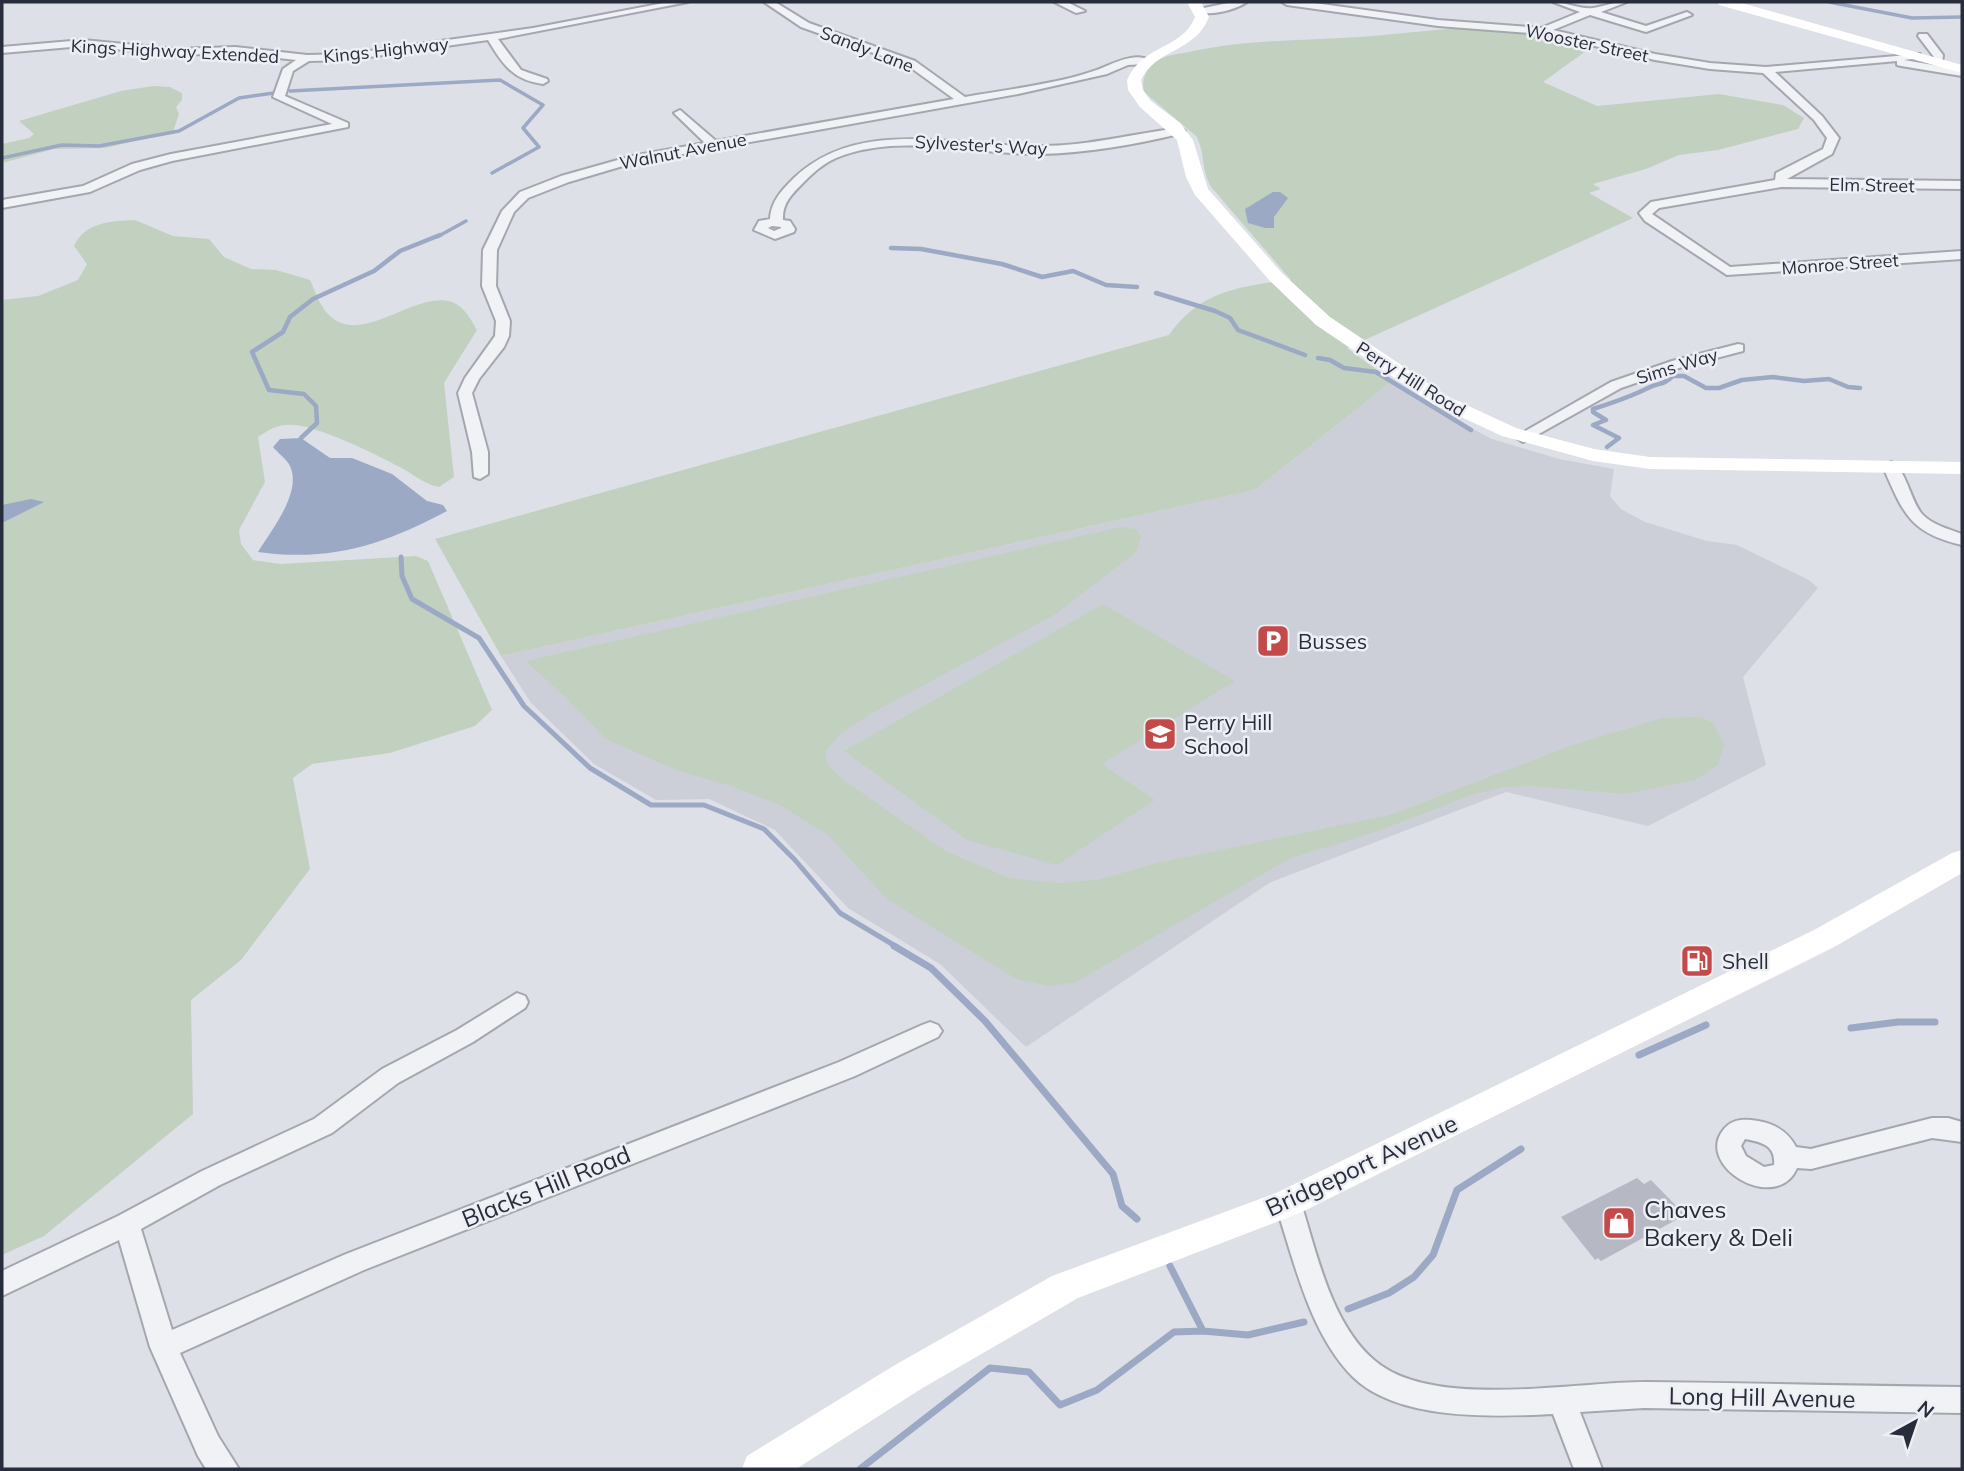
<svg xmlns="http://www.w3.org/2000/svg" width="1964" height="1471" viewBox="0 0 1964 1471" font-family="Mulish,sans-serif">
<style>
.built{fill:#cccfd8}
.green{fill:#c2d0c0}
.water{fill:#9ba9c5}
.lines{fill:none;stroke-linecap:round;stroke-linejoin:round}
.stream-far3{stroke:#9ba9c5;stroke-width:3.5}
.stream-far2{stroke:#9ba9c5;stroke-width:4.5}
.stream-far1{stroke:#9ba9c5;stroke-width:5}
.stream{stroke:#9ba9c5;stroke-width:7}
.building{fill:#b6b9c3}
.street-casing{stroke:#a4a7b0;stroke-width:4}
.street{fill:#f1f2f5;fill-rule:evenodd}
.secondary{fill:#fff;fill-rule:evenodd}
.labels{text-anchor:middle;dominant-baseline:central;stroke-width:5;stroke-linejoin:round;paint-order:stroke}
.far-street-label{font-size:18px;fill:#282d3c;stroke:#edeff4}
.poi-label{font-size:21px;fill:#282d3c;stroke:#edeff4;text-anchor:start}
.near-street-label{font-size:24px;fill:#282d3c;stroke:#edeff4}
.near-poi-label{font-size:24px;fill:#282d3c;stroke:#edeff4;text-anchor:start}
</style>
<rect width="100%" height="100%" fill="#dee0e7"/>
<path class="built" d="M1392 381 1460 422 1492 439 1559 459 1614 469 1610 496 1621 509 1645 522 1707 541 1737 545 1809 580 1818 588 1743 677 1766 765 1648 826 1506 792 1269 883 1026 1047 940 964 848 908 775 830 709 799 656 800 594 764 531 703 501 656 1255 490Z"/>
<path class="green" d="M1487 27 1541 33 1583 42 1586 51 1543 82 1597 106 1719 94 1783 105 1804 118 1798 129 1718 150 1679 155 1646 169 1593 184 1601 189 1589 193 1633 218 1347 348 1392 381 1255 490 501 656 435 539 1169 335C1200 291 1240 286 1291 280L1212 188C1200 169 1206 153 1196 136L1144 92C1141 79 1147 67 1158 60 1166 55 1179 54 1189 52 1246 39 1301 41 1359 37 1402 34 1444 28 1487 27Z
M153 86 170 87 182 93V100L176 107 179 114 173 132 105 148 54 149 2 163V144L29 138 34 134 19 121 121 91Z
M135 220 173 236 209 239 224 257 251 269 276 270 310 280C315 291 320 306 328 314 361 349 414 290 452 302 465 307 471 320 477 330L444 383 454 477 439 487C425 484 417 477 405 470 382 457 319 426 294 425 279 424 270 429 258 437L265 482 239 530 241 544 253 560 281 564 416 556 428 561 492 710 475 726 390 753 312 764 293 778 310 869 241 960 191 1000 193 1114 44 1236 2 1255V300L38 296 78 280 87 264 74 246C85 222 111 221 135 220Z
M1121 527 1135 529 1141 536 1136 552 1056 614 872 713 840 734 826 751V762L838 776 947 852 1010 878 1058 883 1098 880 1153 864 1390 815 1570 746 1662 718 1700 717 1713 723 1724 745 1718 765 1695 780 1624 794 1532 786 1503 787 1472 795 1378 831 1289 859 1076 982 1050 986 1016 979 887 899 828 835 780 805 734 787 676 770 606 739 565 697 526 661Z
M1103 604 1235 681 1102 764 1155 800 1057 865 967 840 844 751Z"/>
<path class="water" d="M1273 192H1280L1288 198 1274 217V228H1265L1248 223 1245 209Z
M301 438 330 458H352L392 474 427 501 443 505 447 511C383 545 331 562 258 552 271 530 304 491 289 464 285 458 278 453 273 447L280 439Z
M31 499 44 502 2 523V505Z"/>
<g class="lines">
<path class="stream-far3" d="M1829 2 1912 18 1962 17
M290 91 500 80 543 105 523 128 539 147 492 173
M2 158 62 145 99 146 179 131 239 98 274 93
M437 237 466 221"/>
<path class="stream-far2" d="M891 248 921 249 1002 264 1042 277 1073 271 1106 285 1137 287
M1156 293 1215 311 1230 318 1238 330 1305 355
M1318 358 1330 360 1344 368 1376 372 1471 430
M299 445 301 438 317 423 316 406 304 394 269 390 252 352 283 332 290 317 313 299 374 271 400 251 440 235
M1607 447 1619 438 1593 425 1606 420 1593 412V409C1612 403 1630 397 1648 388 1659 382 1663 386 1673 376H1684L1706 388H1719L1742 380 1773 377 1804 381 1829 379 1848 387 1860 388"/>
<path class="stream-far1" d="M401 557 402 576 412 599 479 638 524 706 590 768 651 805H704L764 829 795 860 840 913 897 947"/>
<path class="stream" d="M894 946 931 968 985 1021 1113 1174 1122 1206 1137 1219
M1851 1028 1898 1022H1935
M1639 1055 1706 1025
M1170 1266 1203 1331
M1348 1309 1389 1293 1414 1277 1433 1255 1457 1190 1521 1149
M860 1469 990 1368 1029 1372 1060 1405 1097 1390 1174 1332 1203 1331 1248 1335 1304 1322"/>
</g>
<path class="building" d="M1637 1178 1644 1184 1651 1180 1685 1215 1601 1261 1598 1258 1595 1260 1561 1217Z"/>
<g class="lines">
<defs>
<path id="street" d="M669 2H688L498 39 521 70 547 79 548 81 543 84C513 80 503 65 488 40L348 60 309 61 293 71 285 96 348 123V127L172 161 140 170 90 192 2 208V200L83 186 132 164 171 154 332 124 273 97 283 69 296 60 235 53 176 55 83 46 2 53V47L83 40 176 49 235 47 307 55 348 54 533 28Z
M764 2H775L809 23 915 61 965 97C1009 89 1069 83 1109 65 1121 60 1139 53 1150 61L1145 64 1128 65 1107 74 1018 94 633 163 569 182 528 198 514 212 497 250 496 286 510 321 509 336 504 347 479 379 472 393 488 452V474L480 479 474 477 472 452 458 393 465 378 495 336 496 321 482 286 483 250 502 211 520 192 561 176 632 156 705 143 676 115 674 113 680 110 716 141 954 99 907 65 801 27Z
M1054 2H1067L1085 11 1076 13Z
M1233 2H1247C1235 10 1207 18 1194 10Z
M1282 2H1307L1438 20 1541 28 1580 12 1553 2C1566 2 1581 10 1593 8 1605 6 1614 2 1627 2L1601 12 1646 26 1687 12 1692 15 1646 32 1590 15 1553 30 1655 54 1710 63 1766 67 1920 54V58L1904 60 1962 70V76L1901 66 1897 65V61L1775 72 1822 116 1839 138 1832 154 1787 179 1962 181V189L1781 187 1659 208 1652 214 1730 267 1962 251V259L1727 275 1645 221 1639 213 1651 202 1775 180 1776 173 1823 149 1827 138 1814 120 1763 73 1710 69 1655 60 1543 34 1438 26 1287 5Z
M1919 34H1927L1943 55 1942 64H1934V57L1918 36Z
M1179 128 1185 131 1183 133C1138 144 1088 153 1041 154 974 155 900 132 836 158 822 164 812 174 802 184 791 195 782 204 783 220L790 221 795 229 794 232 775 239 754 230 759 221 770 219C771 201 782 190 794 178 861 115 958 148 1041 146 1087 146 1133 134 1179 128ZM772 226 781 227V228L774 231 768 228Z
M1738 344 1743 345V351L1682 367 1621 388 1528 440 1523 442 1515 437 1611 382 1672 361Z
M1891 462C1905 466 1911 502 1922 514 1932 525 1949 529 1962 534V545C1909 533 1903 512 1883 467Z
M517 993 525 996 528 1002 525 1008 473 1042 398 1083 332 1133 220 1185 141 1229 172 1330 346 1254 839 1062 922 1025 930 1022 938 1025 942 1031 938 1037 855 1076 364 1270 180 1353 218 1436 239 1469H206L198 1456 150 1347 119 1240 2 1296V1271L118 1216 202 1171 314 1119 382 1069 457 1030Z
M1932 1118H1948L1962 1122V1142L1932 1138 1811 1169 1797 1168C1777 1215 1693 1166 1724 1129 1733 1118 1745 1119 1758 1121 1776 1124 1788 1132 1796 1147L1811 1149ZM1745 1139C1761 1142 1776 1145 1774 1165L1764 1167 1746 1156 1741 1146Z
M1288 1192 1297 1195 1301 1203C1317 1254 1331 1323 1374 1360 1432 1411 1576 1381 1649 1382 1753 1383 1858 1386 1962 1387V1413L1644 1408 1580 1412 1602 1469H1574L1553 1414C1494 1417 1398 1421 1353 1377 1309 1333 1294 1260 1275 1203L1279 1195Z"/>
</defs>
<use href="#street" class="street-casing"/>
<use href="#street" class="street"/>
<path class="secondary" d="M1187 2H1201L1209 17C1195 53 1156 48 1141 80L1143 90 1151 101 1180 123 1193 140 1208 189 1282 273 1330 317 1447 396 1516 428 1594 449 1650 457 1962 462V474L1650 469 1593 461 1502 436 1433 404 1316 325 1270 281 1195 195 1186 177 1177 140 1140 107 1128 90 1127 80C1144 43 1182 50 1195 17Z
M1717 2H1738L1962 65V73L1719 5Z
M1962 850V873L1836 946 1300 1213 1078 1298 921 1389 796 1469H742L747 1456 895 1365 1052 1276 1276 1193 1814 930 1952 853Z"/>
</g>
<defs>
<symbol id="parking-square" viewBox="-11 -11 22 22"><rect x="-9" y="-9" width="18" height="18" rx="4" fill="#c44a4a" stroke="#edeff4"/><path d="M-3.5-5.5H1a3.5 3.5 0 0 1 0 7H-1V5.5H-3.5ZM-1-3.4V-.6H.8a1.4 1.4 0 0 0 0-2.8Z" fill="#fff"/></symbol>
<symbol id="school-square" viewBox="-11 -11 22 22"><rect x="-9" y="-9" width="18" height="18" rx="4" fill="#c44a4a" stroke="#edeff4"/><path d="M0-5L7-2L0 1L-7-2ZM-4 1L0 2.5L4 1V4Q0 6-4 4Z" fill="#fff"/></symbol>
<symbol id="fuel-square" viewBox="-11 -11 22 22"><rect x="-9" y="-9" width="18" height="18" rx="4" fill="#c44a4a" stroke="#edeff4"/><path d="M-5.5-6h7V0h2V4h1.3V-2.5L3-4.5l.8-.8L6-3V5H2.5V1h-1V6h-7ZM-4.2-4.7v3.2H.2V-4.7Z" fill="#fff"/></symbol>
<symbol id="shop-square" viewBox="-11 -11 22 22"><rect x="-9" y="-9" width="18" height="18" rx="4" fill="#c44a4a" stroke="#edeff4"/><path d="M-5-2.5h2.3a2.7 3.5 0 0 1 5.4 0H5L5.5 6h-11ZM-1.5-2.5h3a1.5 2.3 0 0 0-3 0Z" fill="#fff"/></symbol>
</defs>
<g fill-rule="evenodd">
<use href="#parking-square" x="1254" y="622" width="38" height="38"/>
<use href="#school-square" x="1141" y="715" width="38" height="38"/>
<use href="#fuel-square" x="1678" y="942" width="38" height="38"/>
<use href="#shop-square" x="1600" y="1204" width="38" height="38"/>
</g>
<g class="labels">
<g class="far-street-label">
<text transform="translate(1587 43) rotate(12)">Wooster Street</text>
<text transform="translate(867 49) rotate(21)">Sandy Lane</text>
<text transform="translate(386 50) rotate(-6)">Kings Highway</text>
<text transform="translate(175 51) rotate(3)">Kings Highway Extended</text>
<text transform="translate(981 145) rotate(3)">Sylvester's Way</text>
<text transform="translate(683 151) rotate(-11)">Walnut Avenue</text>
<text transform="translate(1872 185) rotate(1)">Elm Street</text>
<text transform="translate(1840 264) rotate(-4)">Monroe Street</text>
<text transform="translate(1677 366) rotate(-17)">Sims Way</text>
<text transform="translate(1411 379) rotate(32)">Perry Hill Road</text>
</g>
<g class="poi-label">
<text x="1298" y="641">Busses</text>
<text x="1184" y="722">Perry Hill<tspan x="1184" dy="24">School</tspan></text>
<text x="1722" y="961">Shell</text>
</g>
<g class="near-street-label">
<text transform="translate(1361 1165) rotate(-25)">Bridgeport Avenue</text>
<text transform="translate(546 1186) rotate(-22)">Blacks Hill Road</text>
<text transform="translate(1762 1397) rotate(1)">Long Hill Avenue</text>
</g>
<g class="near-poi-label">
<text x="1644" y="1209">Chaves<tspan x="1644" dy="28">Bakery &amp; Deli</tspan></text>
</g>
</g>
<rect width="1964" height="1471" fill="none" stroke="#282d3c" stroke-width="7"/>
<g transform="translate(1915 1422) rotate(40)" stroke="#edeff4" stroke-width="5" paint-order="stroke">
<path d="M0-5L12 26L0 18L-12 26Z" fill="#282d3c"/>
<text y="-10" font-size="19" font-weight="bold" text-anchor="middle" fill="#282d3c">N</text>
</g>
</svg>
